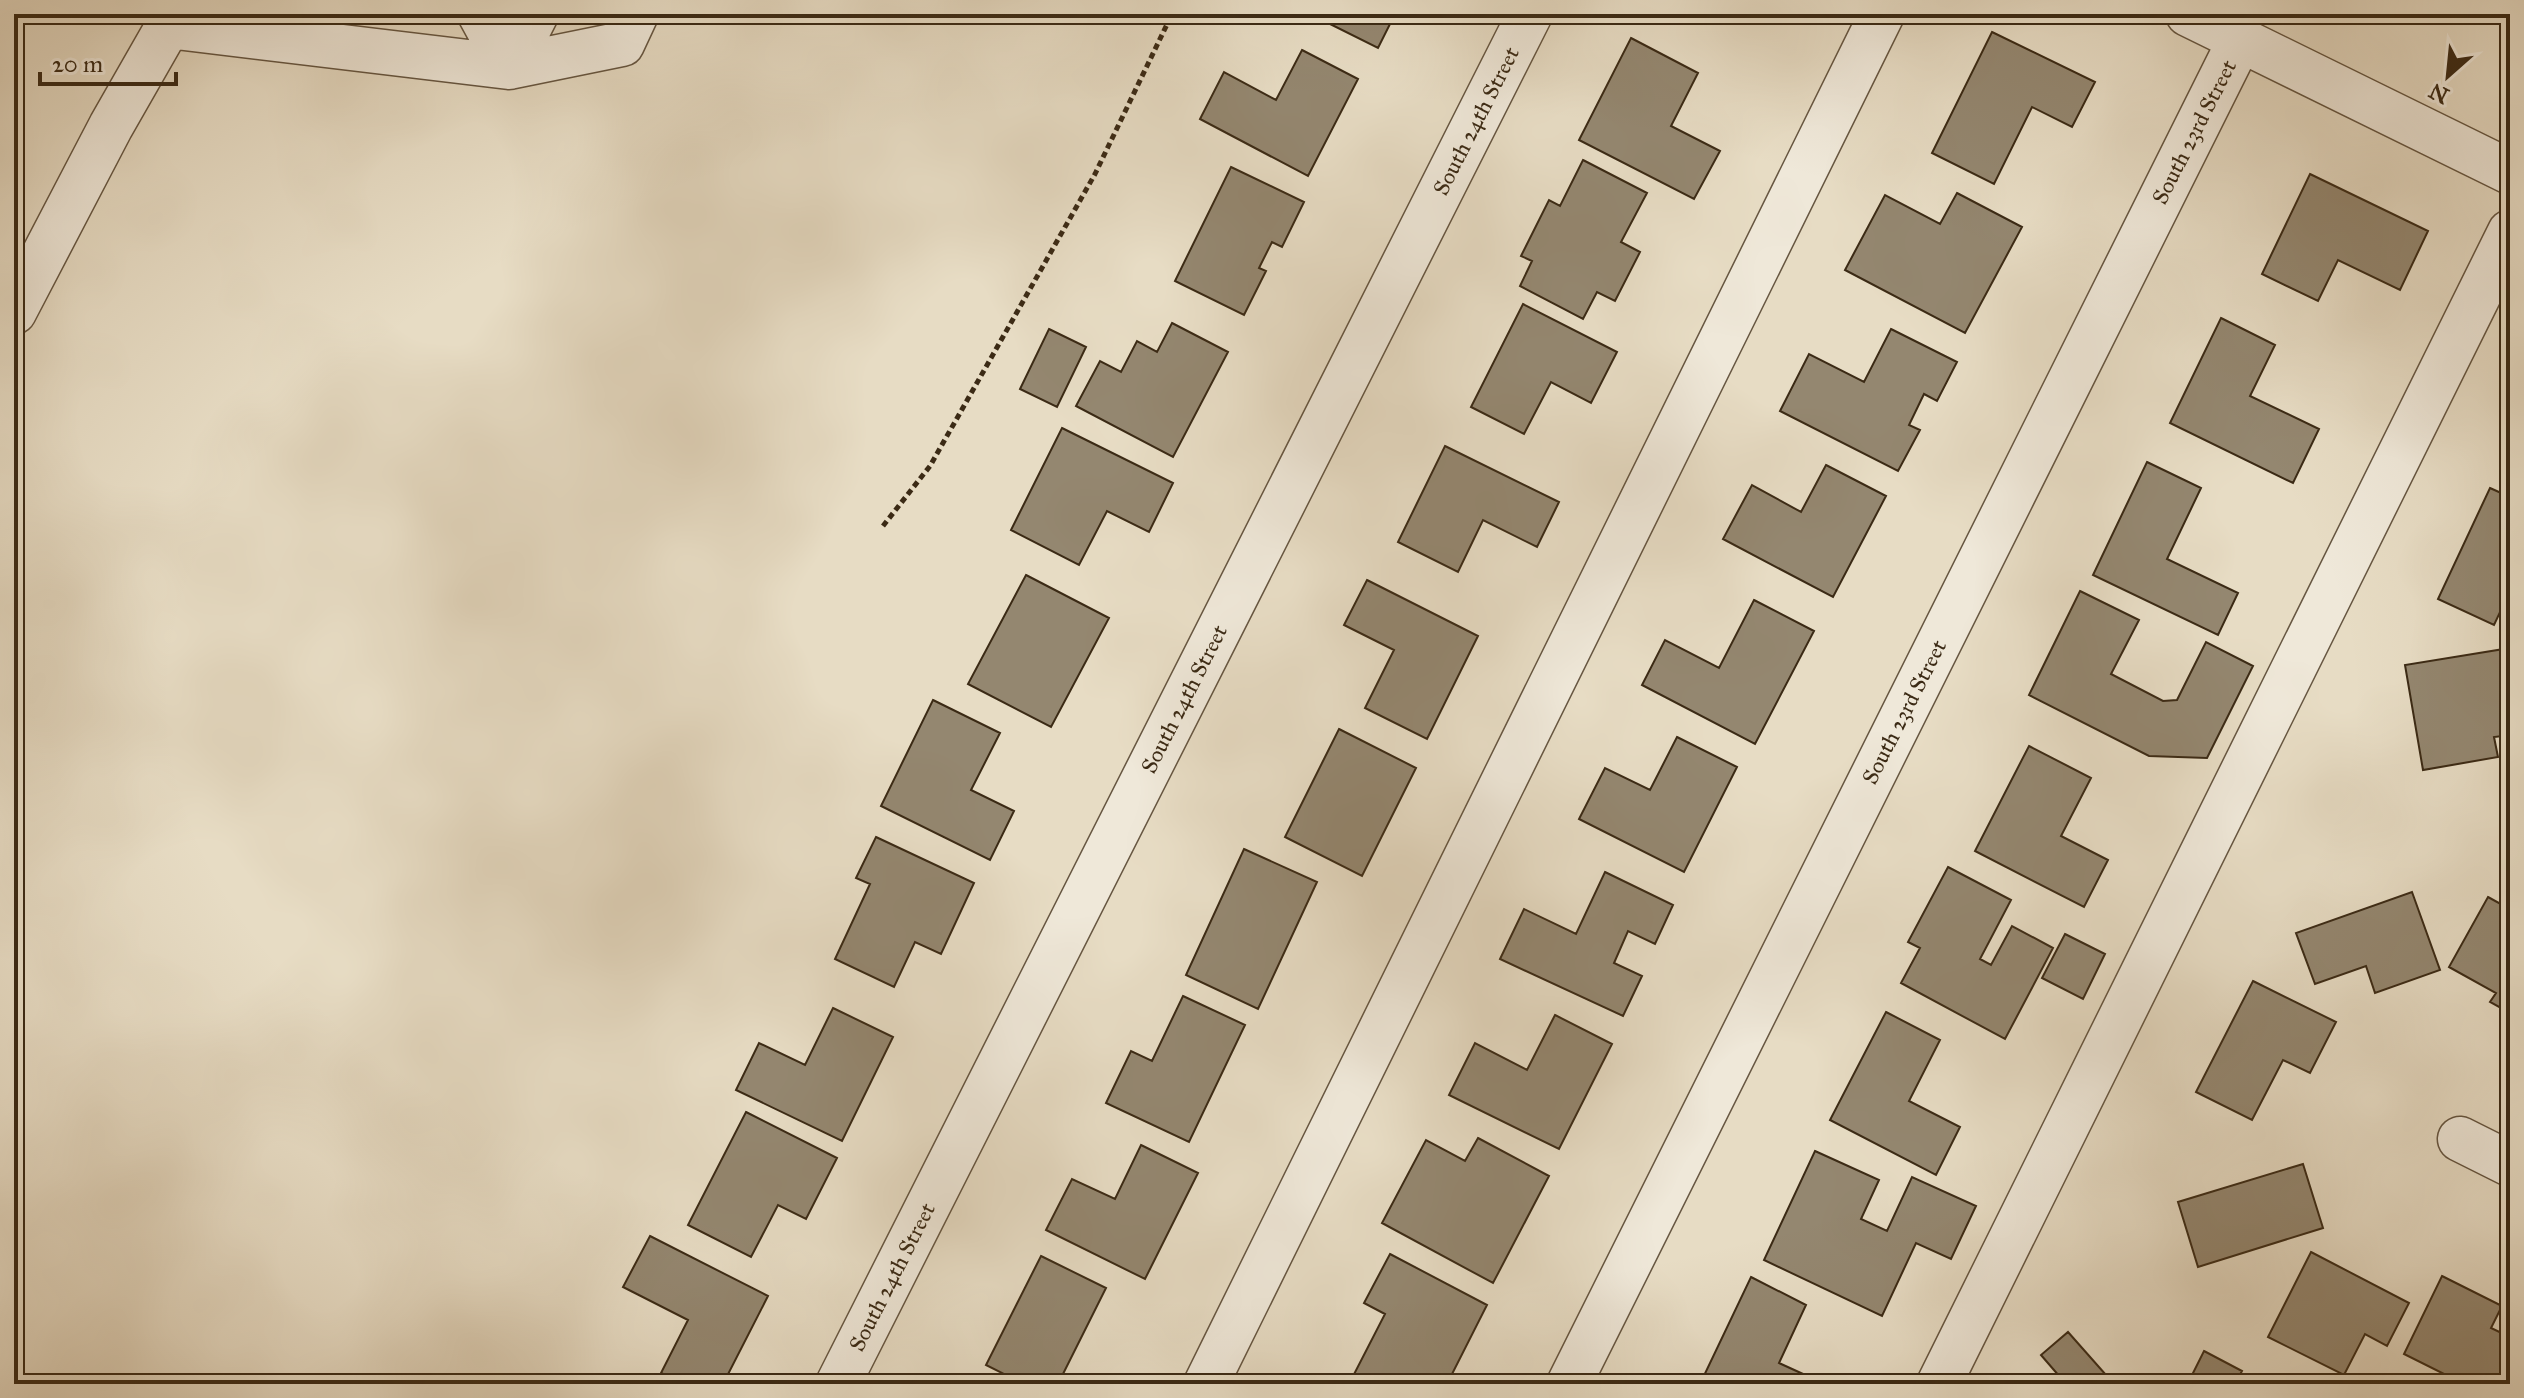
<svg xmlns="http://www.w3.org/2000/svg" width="2524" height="1398" viewBox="0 0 2524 1398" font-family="'IM FELL Great Primer',serif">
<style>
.building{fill:#948770;stroke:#3b2a15;stroke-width:2}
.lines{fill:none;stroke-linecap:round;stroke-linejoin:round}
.minor-casing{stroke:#665641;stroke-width:47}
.path{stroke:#3b2a15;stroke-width:5;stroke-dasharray:6 4;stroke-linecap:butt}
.minor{stroke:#efe8d9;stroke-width:44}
.labels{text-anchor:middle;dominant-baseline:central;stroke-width:6;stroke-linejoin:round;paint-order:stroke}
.street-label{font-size:22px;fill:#3b2a15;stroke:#efe8d9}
</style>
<rect width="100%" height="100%" fill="#e7dcc4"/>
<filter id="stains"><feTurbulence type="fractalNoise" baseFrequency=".0025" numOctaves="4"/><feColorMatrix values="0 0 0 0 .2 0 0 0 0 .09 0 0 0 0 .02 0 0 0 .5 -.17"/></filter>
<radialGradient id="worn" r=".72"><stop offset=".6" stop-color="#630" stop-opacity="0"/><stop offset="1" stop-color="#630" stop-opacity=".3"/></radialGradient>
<path class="building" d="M1310 14H1395L1378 48Z
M1992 32 2095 82 2072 127 2032 107 1994 184 1932 153Z
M1631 38 1698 73 1671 126 1720 151 1694 199 1579 140Z
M1302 50 1358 79 1308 176 1200 119 1224 72 1276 100Z
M1583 160 1647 193 1621 242 1640 252 1615 301 1597 292 1583 319 1520 286 1532 261 1521 256 1549 200 1560 206Z
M1231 167 1304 202 1282 247 1272 242 1259 268 1266 271 1244 315 1175 281Z
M2310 174 2428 231 2400 290 2338 260 2318 301 2262 274Z
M1957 193 2022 227 1965 333 1845 270 1885 195 1940 224Z
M1523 304 1617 352 1591 403 1551 382 1524 434 1471 407Z
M2221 318 2275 345 2250 396 2319 429 2293 483 2170 423Z
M1172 323 1228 352 1173 457 1076 406 1100 361 1121 372 1137 341 1157 352Z
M1049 329 1086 347 1057 407 1020 389Z
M1891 329 1957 362 1937 401 1924 394 1909 425 1920 430 1898 471 1780 411 1809 354 1864 382Z
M1062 428 1173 483 1149 532 1107 511 1079 565 1011 530Z
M1445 446 1559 502 1537 547 1483 520 1458 572 1398 542Z
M2147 462 2201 488 2167 559 2238 593 2218 635 2093 575Z
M1826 465 1886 496 1833 597 1723 539 1752 485 1801 512Z
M2490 488 2510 497V591L2494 625 2438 599Z
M1026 575 1109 618 1051 727 968 684Z
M1367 580 1478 636 1427 739 1365 708 1394 650 1344 625Z
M2080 591 2139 620 2111 674 2163 701 2177 700 2206 642 2253 666 2207 758 2149 756 2029 695Z
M1754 600 1814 631 1755 744 1642 685 1665 640 1719 668Z
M2510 648V735L2494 737 2498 757 2423 770 2405 665Z
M933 700 1000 733 971 790 1014 811 990 860 881 806Z
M1339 729 1416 768 1362 876 1285 837Z
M1677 737 1737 767 1684 872 1579 819 1605 768 1650 790Z
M2029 746 2091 778 2061 836 2108 860 2084 907 1975 851Z
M876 837 974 883 941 954 915 942 894 987 835 959 870 884 856 878Z
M1244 849 1317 882 1258 1009 1186 975Z
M1948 867 2011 900 1980 959 1991 965 2012 926 2053 948 2005 1039 1901 983 1920 948 1908 942Z
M1605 872 1673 905 1655 944 1628 931 1614 963 1642 976 1623 1016 1500 959 1524 909 1576 934Z
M2412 892 2440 970 2375 993 2366 966 2315 984 2296 933Z
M2488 897 2510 909V1013L2490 1002 2496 993 2449 967Z
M2065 934 2105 954 2083 999 2042 978Z
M2253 981 2336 1022 2310 1073 2283 1060 2252 1120 2196 1092Z
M1183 996 1245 1025 1189 1142 1106 1103 1131 1051 1152 1061Z
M833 1008 893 1037 842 1141 736 1090 759 1043 805 1065Z
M1886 1012 1940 1040 1909 1101 1960 1127 1936 1175 1830 1120Z
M1555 1015 1612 1044 1559 1149 1449 1095 1475 1043 1527 1070Z
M746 1112 837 1158 806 1219 778 1205 751 1257 688 1225Z
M1478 1138 1549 1176 1493 1283 1382 1223 1426 1140 1465 1161Z
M1141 1145 1198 1173 1145 1279 1046 1230 1072 1179 1115 1199Z
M1815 1151 1879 1180 1861 1219 1887 1231 1912 1177 1976 1206 1951 1259 1916 1243 1882 1316 1764 1260Z
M2303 1164 2323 1228 2198 1267 2178 1202Z
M650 1236 768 1296 723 1384H684L661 1373 688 1320 623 1287Z
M2311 1252 2409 1303 2387 1346 2365 1334 2344 1375 2268 1337Z
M1390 1254 1487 1305 1447 1384H1349L1385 1314 1364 1303Z
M1041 1256 1106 1288 1058 1384H1024L986 1365Z
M2442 1276 2502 1306 2491 1328 2510 1337V1384H2464L2404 1354Z
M1751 1277 1806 1305 1779 1363 1825 1384H1700Z
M2068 1332 2114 1384H2066L2041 1355Z
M2204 1351 2242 1371 2235 1384H2200L2190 1379Z"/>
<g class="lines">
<defs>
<path id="minor" d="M480 14 509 67 622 44 636 14
M2188 14 2510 172
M168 26 509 67 536 14
M14 312 111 126 175 14
M2460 1139 2510 1164
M838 1384 1530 14
M1206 1384 1882 14
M1569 1384 2240 40
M1939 1384 2510 232"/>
</defs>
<use href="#minor" class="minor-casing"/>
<path class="path" d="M883 526 930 466 1095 174 1172 14"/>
<use href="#minor" class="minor"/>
</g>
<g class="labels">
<g class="street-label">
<text transform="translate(1476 121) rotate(-63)">South 24th Street</text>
<text transform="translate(2194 132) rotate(-63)">South 23rd Street</text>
<text transform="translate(1184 699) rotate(-63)">South 24th Street</text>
<text transform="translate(1904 712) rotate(-63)">South 23rd Street</text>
<text transform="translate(892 1277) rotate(-63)">South 24th Street</text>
</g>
</g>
<rect width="2524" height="1398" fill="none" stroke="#e7dcc4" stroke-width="48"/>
<rect x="16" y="16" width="2492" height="1366" fill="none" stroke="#3b2a15" stroke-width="4"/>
<rect x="24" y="24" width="2476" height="1350" fill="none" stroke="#3b2a15" stroke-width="2"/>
<g transform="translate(2448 76) rotate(207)" stroke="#efe8d9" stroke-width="6" paint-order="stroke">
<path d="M0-6L14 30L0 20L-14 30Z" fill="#3b2a15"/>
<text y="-12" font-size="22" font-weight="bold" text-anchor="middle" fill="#3b2a15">N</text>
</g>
<path d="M40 72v12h136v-12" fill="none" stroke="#3b2a15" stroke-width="4"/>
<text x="52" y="72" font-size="24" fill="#3b2a15" stroke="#efe8d9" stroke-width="6" paint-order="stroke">20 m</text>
<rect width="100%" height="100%" filter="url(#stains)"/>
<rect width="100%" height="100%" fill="url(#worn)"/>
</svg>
